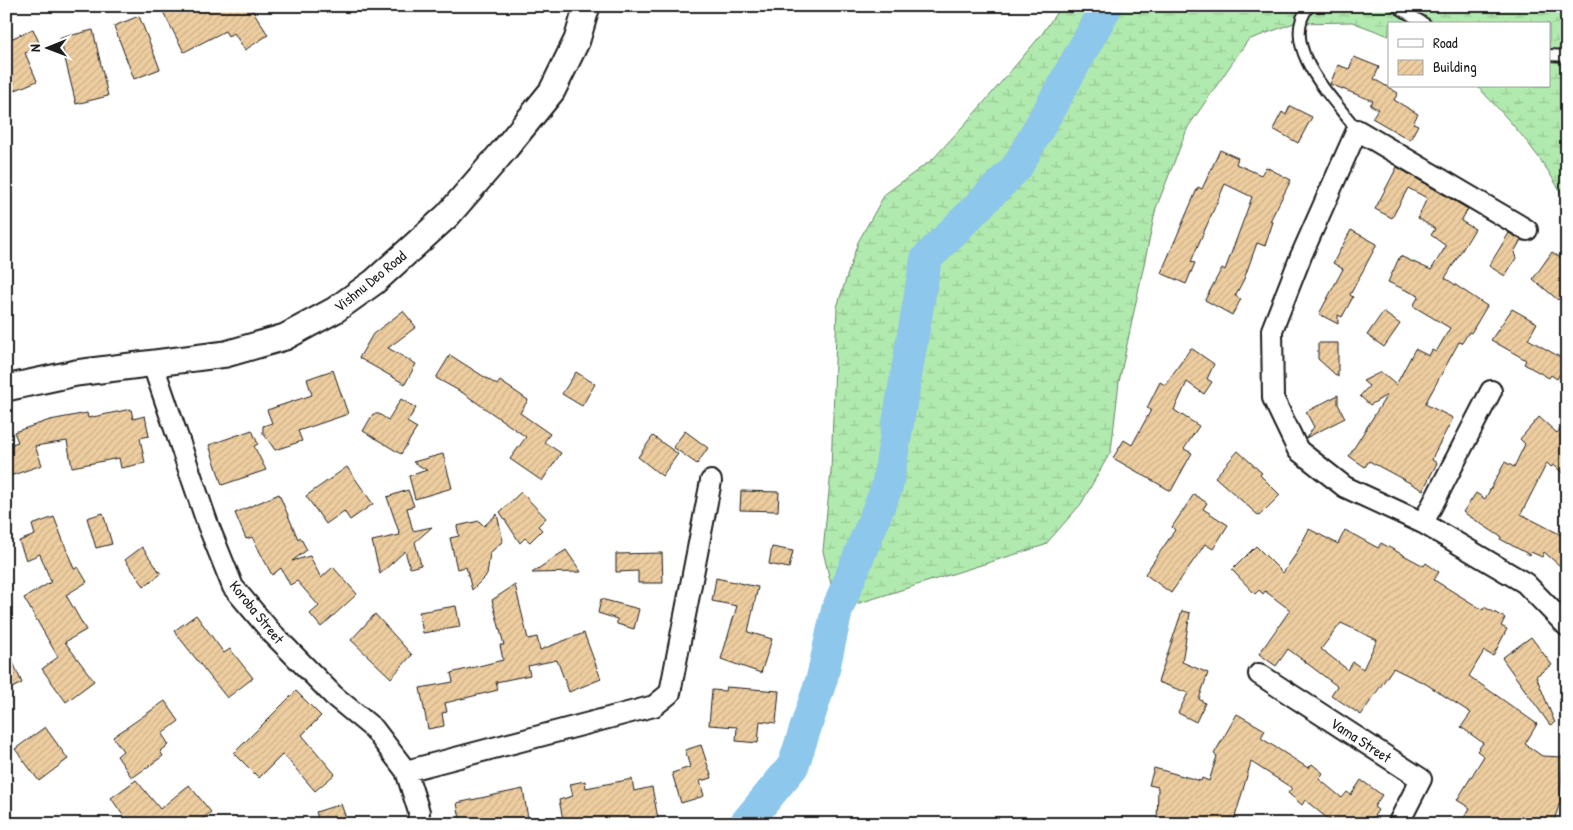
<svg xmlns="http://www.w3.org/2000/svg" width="1573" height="830" viewBox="0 0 1573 830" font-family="'Patrick Hand',sans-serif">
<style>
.wetland{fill:url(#wetland-marsh);stroke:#668365}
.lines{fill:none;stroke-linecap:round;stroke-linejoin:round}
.river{stroke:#8dc7ec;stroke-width:32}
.building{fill:url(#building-hatch);stroke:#1c1c1c;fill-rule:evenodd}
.service-casing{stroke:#1c1c1c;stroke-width:14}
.minor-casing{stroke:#1c1c1c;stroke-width:24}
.tertiary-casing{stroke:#1c1c1c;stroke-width:29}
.service{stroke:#fff;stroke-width:10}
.minor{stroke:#fff;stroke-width:20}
.tertiary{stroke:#fff;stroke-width:25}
.labels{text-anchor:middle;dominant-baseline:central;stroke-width:4;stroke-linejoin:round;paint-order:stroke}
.street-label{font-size:15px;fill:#1c1c1c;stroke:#fff}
</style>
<defs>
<pattern id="wetland-marsh" width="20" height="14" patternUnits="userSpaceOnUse" patternTransform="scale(1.25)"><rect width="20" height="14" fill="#b1eaae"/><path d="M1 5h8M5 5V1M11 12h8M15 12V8" fill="none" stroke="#98c895"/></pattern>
<pattern id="building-hatch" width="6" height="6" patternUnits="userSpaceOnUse" patternTransform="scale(1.25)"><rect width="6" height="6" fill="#eecea0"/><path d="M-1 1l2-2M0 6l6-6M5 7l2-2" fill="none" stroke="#ccb089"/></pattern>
</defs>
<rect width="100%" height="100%" fill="#fff"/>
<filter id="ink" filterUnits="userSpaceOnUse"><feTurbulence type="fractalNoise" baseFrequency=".02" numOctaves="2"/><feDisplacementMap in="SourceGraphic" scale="10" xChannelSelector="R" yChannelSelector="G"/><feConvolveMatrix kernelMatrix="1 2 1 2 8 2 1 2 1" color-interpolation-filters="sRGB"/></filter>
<g filter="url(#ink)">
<path class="wetland" d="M1061 6H1567V205C1545 158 1512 123 1477 86H1549V24H1389V36L1352 22 1294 23 1248 40 1188 127 1156 208 1119 382 1111 451 1081 504 1045 545 837 610 823 551 831 471 837 307 858 242 885 194 933 159 981 106 1042 34Z"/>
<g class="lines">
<path class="river" d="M745 824 793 766 822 678 837 610 887 487 926 259 1017 167 1107 6"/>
</g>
<path class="building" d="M160 6H250L268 35 245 50 234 33 228 36 225 31 184 52Z
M139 16 160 69 134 79 114 26Z
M33 29 41 47 25 53 37 81 6 94V41Z
M93 30 108 96 76 104 60 38Z
M1354 57 1379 67 1374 79 1398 93 1394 100 1418 114 1413 123 1418 125 1410 140 1372 118 1378 109 1370 105 1373 101 1330 84 1338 65 1349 69Z
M1290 106 1312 117 1298 143 1273 129 1282 112 1286 115Z
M1220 150 1238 158 1236 164 1261 175 1266 167 1291 180 1270 221 1273 222 1265 246 1257 243 1244 279 1235 296 1241 299 1232 315 1205 300 1222 268 1225 270 1252 197 1225 184 1195 252 1191 262 1195 263 1186 284 1161 273 1198 187 1202 189Z
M1397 167 1468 209 1461 221 1475 229 1445 278 1487 306 1471 333 1469 332 1462 343 1459 342 1425 404 1453 418 1434 454 1432 460 1437 463 1423 490 1369 461 1365 467 1349 456 1387 395 1370 405 1360 396 1369 386 1363 381 1381 372 1396 385 1415 349 1429 356 1432 350 1436 352 1450 328 1413 306 1419 296 1388 282 1400 256 1431 270 1446 246 1431 235 1435 229 1418 218 1427 198 1408 188 1392 218 1375 209Z
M1351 230 1377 244 1350 295 1353 297 1342 317 1338 315V324L1319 314 1343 269 1333 263Z
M1509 233 1521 240 1514 252 1516 258 1505 276 1489 266Z
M1552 252 1567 262V299L1561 296 1558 300 1533 279Z
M1512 309 1537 323 1528 339 1567 361 1557 379 1551 375 1549 378 1524 364 1526 360 1491 340Z
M403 311 416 327 388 348 416 364 405 384 359 358 373 334Z
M1383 312 1400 324 1384 347 1367 335Z
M1318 343H1338V377L1318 359Z
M1191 348 1214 364 1207 379 1212 382 1204 394 1187 382 1174 410 1199 426 1184 449 1192 453 1171 491 1113 458 1124 440 1132 445 1151 410 1147 408 1160 382 1165 385Z
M450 355 497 385 500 381 528 400 520 413 550 434 544 442 561 453 542 481 510 459 526 437 463 393 436 378Z
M333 370 348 414 298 431 302 441 275 450 263 433V426L272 423 267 410 312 395 307 379Z
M576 372 595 384 582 406 562 394Z
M1338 395V404L1345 418 1306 438 1314 427 1306 412Z
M401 399 416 408 407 422 417 428 401 454 363 431 373 414H379L388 420Z
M131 409 133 419 145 416 149 436 140 438 145 463 121 468 119 458 72 467 67 441 35 446 42 465 10 476 6 464V446L18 442 14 432 50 420 87 413 88 418Z
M1539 417 1557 433 1567 421V478L1554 465 1551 467 1547 463 1521 514 1567 538V572L1544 552 1542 557 1531 552 1530 555 1500 539 1501 537 1463 512 1476 493 1485 499 1505 462 1514 467 1525 444 1520 439Z
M252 430 258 444 254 446 266 470 222 485 209 445Z
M685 431 708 448 697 464 673 447Z
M653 436 678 454 662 476 638 457Z
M1238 451 1262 473 1260 475 1280 495 1259 516 1215 477Z
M443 454 452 488 415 499 409 476 427 470 413 462Z
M347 467 373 504 350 520 344 511 326 524 306 496Z
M408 490 414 506 407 508 413 531 432 527 415 542 421 565 410 568 405 551 380 574 372 541 400 535 387 497Z
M741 491 779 492 778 511 740 510Z
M521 492 546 518 538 526 542 530 530 542 525 538 520 543 500 512Z
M279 494 298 539 300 537 307 550 292 561 310 556 321 578 333 567 357 594 321 627 310 614 319 606 297 581 290 585 281 568 272 575 252 537 246 539 235 513Z
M1194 494 1207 503 1203 509 1228 525 1213 549 1205 544 1171 593 1145 574 1175 530 1172 527Z
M103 513 112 544 96 548 87 518Z
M497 514 503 541 490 553 487 575 472 590 466 567 457 569 450 538 459 536 457 526 479 521 484 526Z
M54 517 74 569 78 567 87 582 66 595 86 630 65 642 94 681 66 702 42 669 58 657 24 598 51 582 40 554 26 560 19 541 35 535 32 525Z
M1309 529 1338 544 1345 530 1378 548 1381 543 1424 566 1426 563 1439 572 1434 580 1483 610 1484 607 1505 618 1501 626 1507 629 1493 656 1484 651 1469 676 1537 724 1525 744 1542 756 1563 757 1560 802 1553 824H1460L1470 808 1457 800 1484 756 1477 751 1483 743 1461 727 1471 713 1426 684 1393 668 1361 715 1331 695 1337 686 1288 649 1276 666 1259 654 1290 610 1265 591 1263 594 1259 590 1255 594 1232 570 1256 546 1283 573 1296 554ZM1341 623 1377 640 1363 669 1353 662 1348 670 1321 649Z
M142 547 161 574 144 586 125 560Z
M772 547 793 551 789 568 769 564Z
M566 550 581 572 532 573 555 557Z
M662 553 663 583H638V571L616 572V554Z
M716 578 758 587 748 632 772 639 761 673 721 659 737 606 712 601Z
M515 585 528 639 537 637 540 650 584 633 601 679 569 692 557 660 528 666 530 675 496 682 498 690 445 703 447 712 442 713 444 726 428 729 420 688 453 682 451 673 503 660 500 645H504L492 600Z
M601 599 639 609 634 629 617 624V619L598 613Z
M456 606 460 627 423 633 419 612Z
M1182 611 1190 613 1182 662 1208 673 1199 699 1205 703 1196 722 1178 713 1188 693 1158 682Z
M375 614 412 655 391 678 351 640Z
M196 615 224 653 230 649 253 678 227 698 174 631Z
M1531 637 1552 665 1536 676 1555 723 1550 725 1502 658Z
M6 646 22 683 6 691Z
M726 687 779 691 776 723 760 721 758 743 736 741 737 727 709 725 712 690 725 691Z
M296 691 321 716 302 735 335 774 315 791 283 754 259 778 234 753Z
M165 701 179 721 162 734 169 745 160 751 163 756 132 778 117 756 123 751 113 737Z
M1237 714 1265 730 1261 738 1308 768 1312 764 1323 773 1319 779 1342 798 1347 792 1351 795 1361 780 1382 795 1374 807 1378 810 1369 824H1334L1305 800 1302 805 1288 793 1292 788 1251 762 1233 824 1157 823 1158 787 1149 785 1154 768 1201 781 1202 778 1209 781 1217 756 1214 754Z
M45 727 68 759 39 781 15 749Z
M701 745 712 778 700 781 704 796 681 803 672 773 690 767 685 750Z
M632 779 634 791 652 787 659 824H633L632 821 617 824H564L559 800 573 796 570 784 585 781 586 788Z
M136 780 160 809 189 785 211 812 197 824H129L111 798Z
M523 789 529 824H461L457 803Z
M341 804 348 824H320L316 812Z"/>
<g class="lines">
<defs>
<path id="service" d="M1309 6C1277 46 1335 100 1357 130
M1396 6 1425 24
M1549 55 1567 56"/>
<path id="minor" d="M1527 230 1357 130 1301 256 1272 330 1273 398 1298 450 1345 487 1423 523 1525 583 1567 626
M152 362 208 525 233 587 271 632 334 696 374 729 406 771 419 812 418 824
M1423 523 1491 391
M1259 674 1421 779 1398 824
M406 771 654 706 670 693 711 481"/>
<path id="tertiary" d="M6 388 76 373 226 354 285 337 335 310 374 282 448 215 505 149 552 91 577 40 587 6"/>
</defs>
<use href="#service" class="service-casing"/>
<use href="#minor" class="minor-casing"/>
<use href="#tertiary" class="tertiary-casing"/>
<use href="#service" class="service"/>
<use href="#minor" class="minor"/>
<use href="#tertiary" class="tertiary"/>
</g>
</g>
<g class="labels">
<g class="street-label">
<text transform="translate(370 281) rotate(-39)">Vishnu Deo Road</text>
<text transform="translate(257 612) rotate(51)">Koroba Street</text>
<text transform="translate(1361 740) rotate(33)">Vama Street</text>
</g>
</g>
<rect width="1573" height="830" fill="none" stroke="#fff" stroke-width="25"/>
<rect x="12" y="12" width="1548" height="805" fill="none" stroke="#1c1c1c" stroke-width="2" filter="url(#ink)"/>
<rect x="1388" y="22" width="162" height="65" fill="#ffffff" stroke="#a4a4a4"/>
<rect x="1398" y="39" width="25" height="8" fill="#ffffff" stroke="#a4a4a4"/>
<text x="1433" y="48" font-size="15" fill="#1c1c1c">Road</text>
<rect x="1398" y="60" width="25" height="15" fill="url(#building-hatch)" stroke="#a4a4a4"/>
<text x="1433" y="72" font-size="15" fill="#1c1c1c">Building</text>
<g transform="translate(48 48) rotate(269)" stroke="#ffffff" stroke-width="4" paint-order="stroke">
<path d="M0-4L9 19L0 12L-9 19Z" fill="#1c1c1c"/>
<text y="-8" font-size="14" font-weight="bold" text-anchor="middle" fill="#1c1c1c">N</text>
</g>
</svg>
